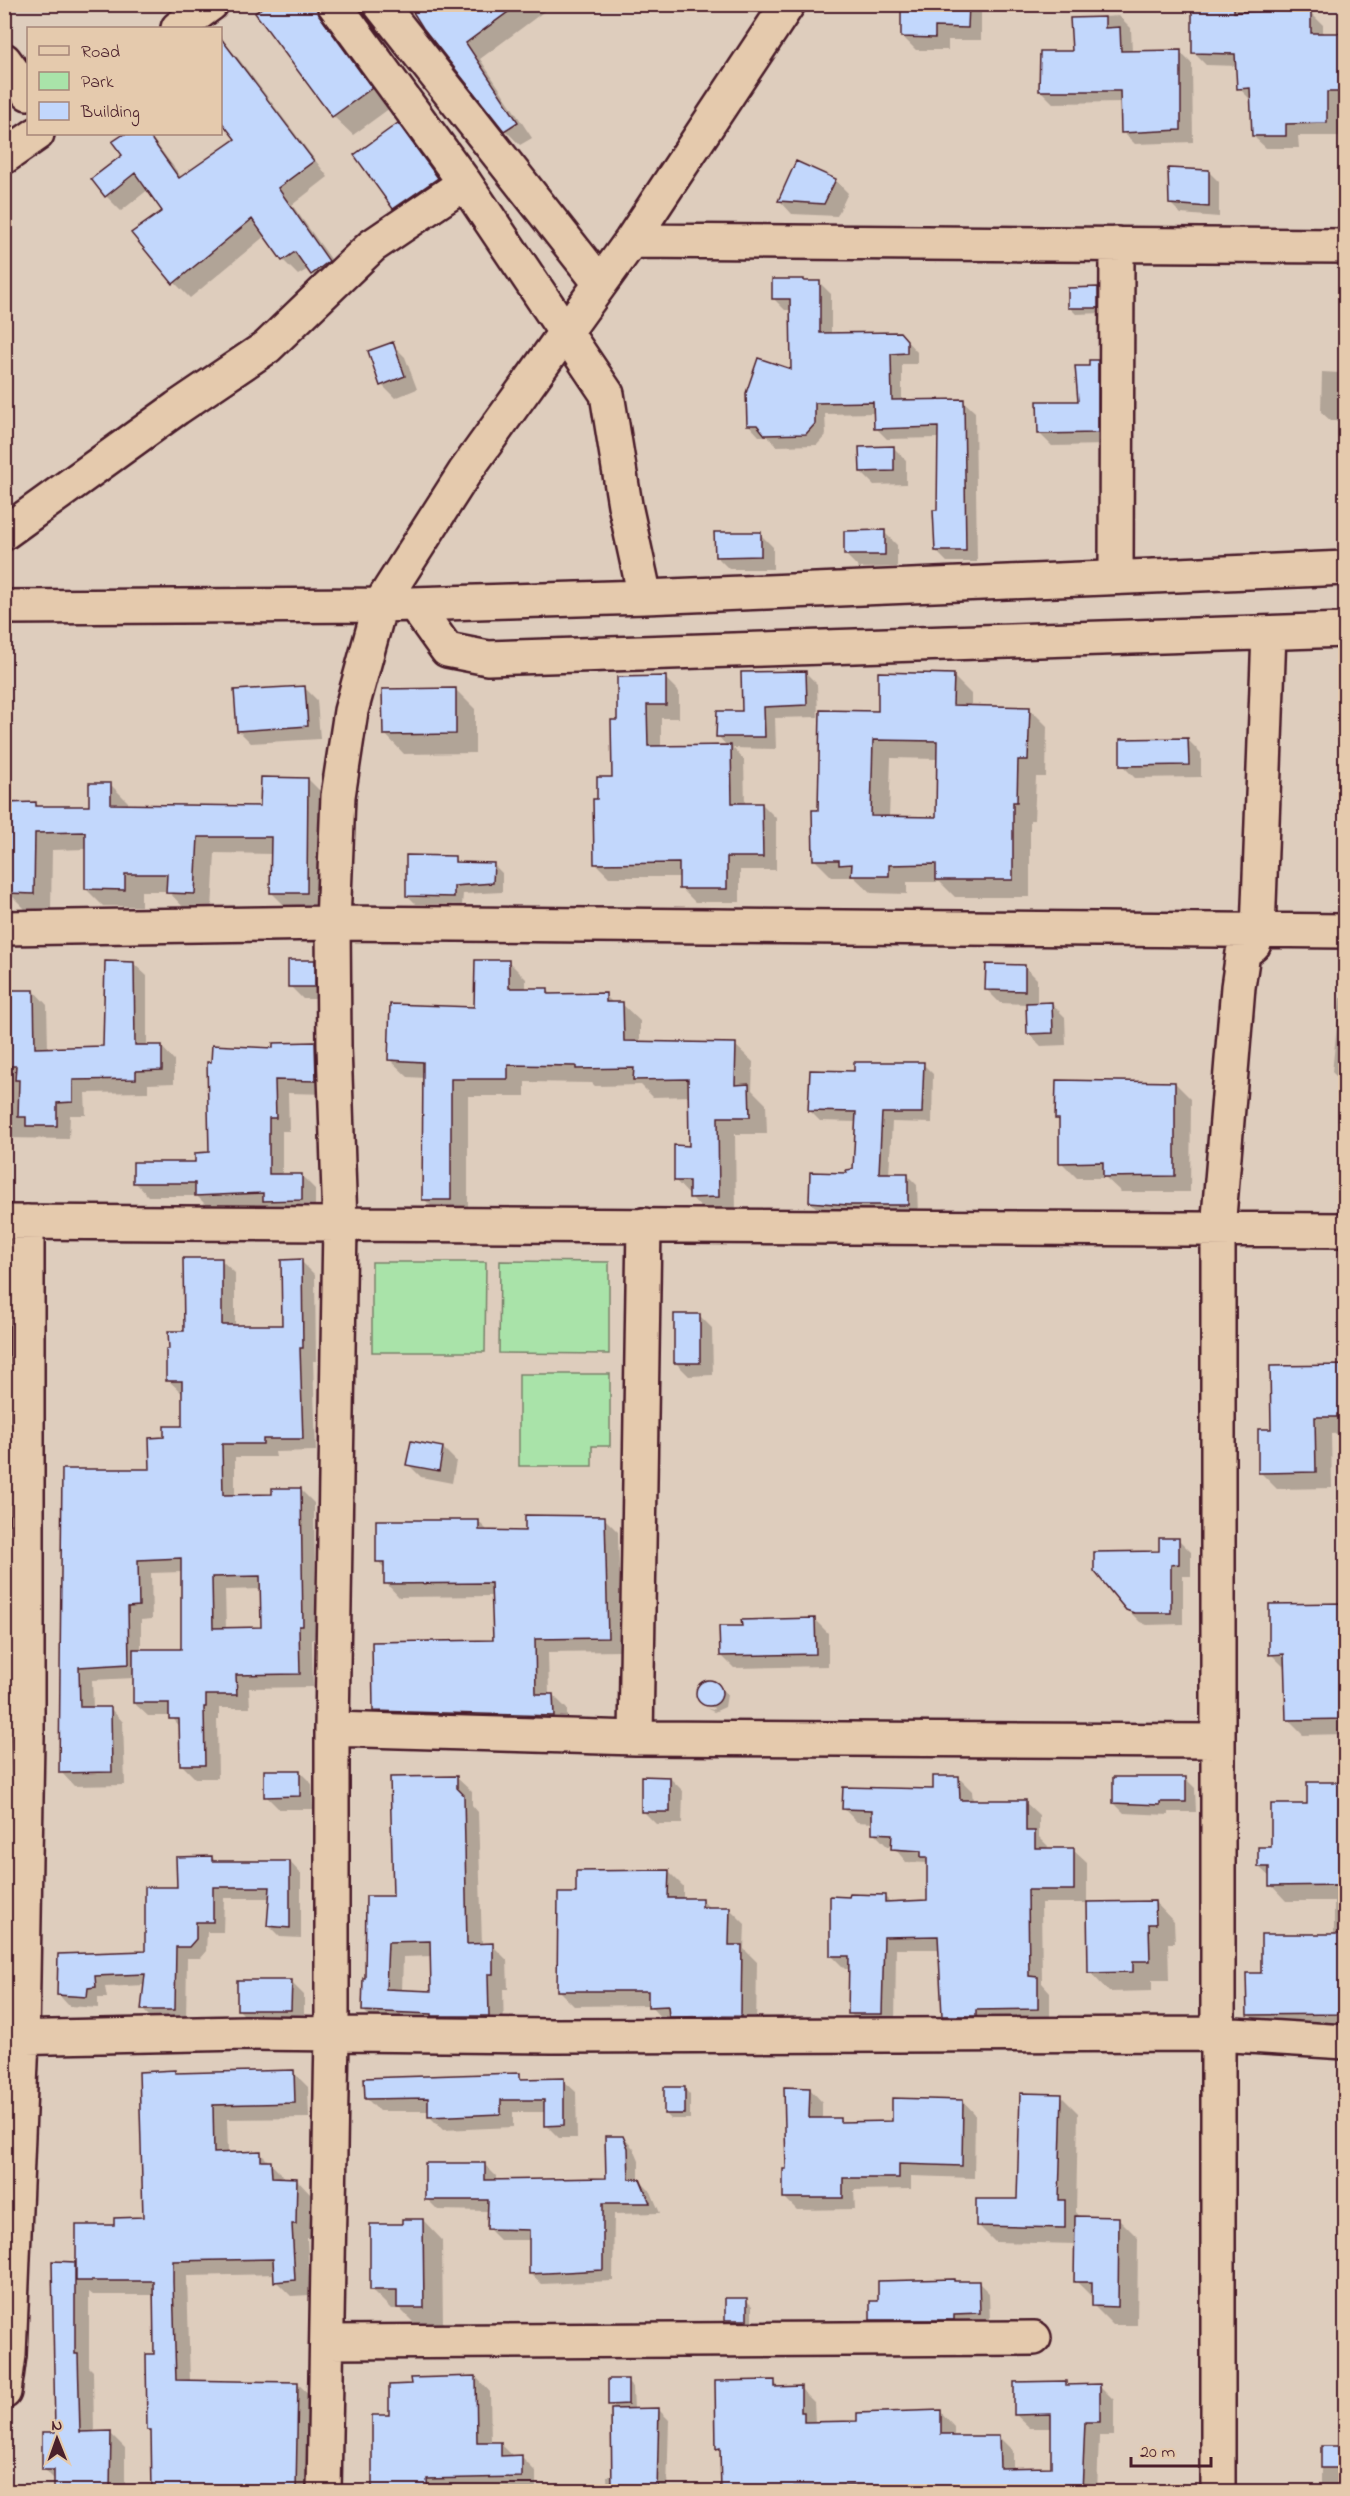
<svg xmlns="http://www.w3.org/2000/svg" width="1350" height="2496" viewBox="0 0 1350 2496" font-family="'Indie Flower',sans-serif">
<style>
.green{fill:#a9e3a9;stroke:#7a816a;stroke-width:1.5}
.shadow{fill:#0003;fill-rule:evenodd}
.building{fill:#c2d7fc;stroke:#4a1f2b;stroke-width:1.5;fill-rule:evenodd}
.lines{fill:none;stroke-linecap:round;stroke-linejoin:round}
.minor-casing{stroke:#4a1f2b;stroke-width:38}
.minor{stroke:#e5caad;stroke-width:33}
</style>
<rect width="100%" height="100%" fill="#decdbd"/>
<filter id="ink" filterUnits="userSpaceOnUse"><feTurbulence type="fractalNoise" baseFrequency=".0167" numOctaves="2"/><feDisplacementMap in="SourceGraphic" scale="12" xChannelSelector="R" yChannelSelector="G"/><feConvolveMatrix kernelMatrix="1 2 1 2 8 2 1 2 1" color-interpolation-filters="sRGB"/></filter>
<g filter="url(#ink)">
<path class="green" d="M500 1261 609 1262V1354L499 1353Z
M372 1262H486L485 1352H372Z
M519 1374H610V1446H592V1466H519Z"/>
<path class="shadow" d="M317 4H325L390 108 353 135 333 116 316 14Z
M417 4H554L480 59 532 138 520 145 505 130Z
M903 4H981V40H948V50H916L903 37Z
M1118 4H1160V11L1126 12Z
M1211 4H1240L1246 13 1310 12 1323 25V35L1346 36V104H1339L1340 136H1298L1299 148H1266L1253 136 1252 101 1239 88 1238 66 1206 65 1193 52 1211 11Z
M1119 16 1131 28 1132 52H1180L1192 64 1193 142 1135 144 1123 132 1122 102 1053 103 1041 91 1073 52 1071 19Z
M223 42 238 58 328 177 292 205 344 277 327 289 308 269 298 275 283 260 266 235 190 298 175 283 164 211 149 189 121 211 106 196 124 156 114 142 127 134H149L182 178 237 139Z
M398 125 417 145 457 198 414 227 394 208Z
M1209 172 1219 182V217L1181 214 1170 203Z
M835 180 848 193 837 216 792 214 780 201Z
M806 283H820L831 294V334H900L917 352V364H902V402L963 401 975 412 977 562H947L936 551 939 438 887 439 876 428 875 413 825 414 826 435 817 445 777 446 767 436H759L748 424 792 371V310H785L774 299Z
M1098 289 1104 295V313L1076 314 1070 308Z
M1339 304H1346V421H1331L1321 412 1322 372 1340 373Z
M392 344 405 357 417 389 395 398 382 385Z
M1097 362 1110 375V445L1052 446 1039 433 1079 402 1091 367Z
M893 447 906 460V484L874 485 861 472Z
M884 532 897 545V567L859 568 846 555Z
M760 534 773 547V569H729L716 556Z
M805 672 817 684 818 717 775 718 776 749 733 748 744 760 745 805 762 804 776 818V870H740V902H695L681 888V877H609L595 863 598 801 614 778 619 721 665 678 679 692V718H661V747L727 746 718 736 744 713Z
M953 676 971 694V707L1029 708 1047 726 1046 777H1036L1034 820H1030V897H955L940 882H907V894L871 893 854 877H832L814 859 820 811 879 712ZM891 758 938 759 937 818H889Z
M304 687 317 700 320 739 251 743 238 730Z
M455 689 475 709V753L404 754 385 734Z
M1188 740 1201 753V777L1135 778 1122 765Z
M308 779 325 796 324 910 288 909 271 892 272 854 215 853 212 910 185 909 168 891H141V906H103L86 889V849L52 850 51 910H26L9 893 36 804 39 807 91 808 111 785 128 802V806L262 807Z
M454 858 460 864H493L502 873V892L463 894 462 905 416 904 407 895Z
M314 961 327 974V999H303L290 986Z
M509 962 526 979V989L547 990 554 996 605 995 614 1004H622L640 1021V1043L735 1045 753 1062 752 1090 766 1104 767 1134H735L736 1215H708L675 1180 690 1147V1096L653 1097 641 1085 595 1086 592 1083 525 1082V1096H468V1217H442L424 1199 425 1078 408 1077 390 1060 476 1008Z
M133 963 147 976V1046H161L174 1060V1083L148 1084V1092L85 1093 86 1115H70L69 1139 4 1138V990L34 991 47 1005 48 1049 104 1048Z
M1024 966 1037 979V1004H1052L1065 1017 1066 1045 1041 1046 1028 1033 1027 1004 1000 1003 987 990Z
M1340 998H1346V1086L1332 1072Z
M315 1044 328 1057 329 1094 288 1093 289 1131H282V1176L301 1175 315 1189V1213L278 1214 271 1207 210 1209 197 1196H148L135 1182 196 1164 210 1153 274 1049Z
M923 1064 933 1074 932 1123 892 1122 889 1175H907L917 1185 918 1215 821 1212 810 1202 855 1171 857 1122 820 1121 810 1111Z
M1175 1083 1191 1099 1190 1192H1121L1106 1178H1077L1061 1162V1122L1057 1118Z
M221 1260 235 1273V1326L284 1327 301 1261 315 1275 316 1361H313L316 1451 275 1452 276 1457H235V1496L273 1495 300 1489 314 1503 316 1639H312L313 1687 249 1688 250 1708H219V1720H217L218 1778H195L182 1765 181 1728 171 1716H148L134 1703V1678L92 1680 93 1708H110L123 1722 125 1785 74 1786 61 1772 64 1470H151L166 1439 184 1427 183 1394 168 1380 170 1350 185 1332ZM182 1572 183 1650 141 1651V1620L152 1619 151 1573ZM262 1589 263 1629H226L225 1590Z
M699 1315 712 1328 713 1375 689 1376 676 1363Z
M4 1350 17 1363V1408H4Z
M1346 1366V1433L1331 1434 1332 1488 1277 1489 1260 1472 1273 1430Z
M443 1448 456 1461 452 1483 421 1477 408 1464Z
M604 1518 618 1532 621 1651 548 1652 549 1695H553L567 1709V1729L388 1725 374 1711 494 1641 493 1596 399 1597 386 1583 385 1569 378 1561 478 1521 489 1532 527 1533Z
M1179 1540 1191 1552V1576H1183V1624L1147 1625 1140 1622 1127 1609 1160 1552Z
M1346 1605V1734L1303 1735 1287 1719 1286 1669 1271 1654Z
M815 1620 828 1633V1666L734 1668 721 1655 743 1627Z
M4 1656 11 1662V1690L4 1691Z
M714 1680 727 1695 725 1707 714 1712 706 1708 713 1710 714 1708 701 1703 696 1691 704 1682Z
M299 1771 312 1784 313 1809H279L266 1796Z
M456 1777 472 1792V1805L478 1812 482 1945H492L507 1960 508 1989H503L504 2031 379 2026 363 2010 367 1979 395 1897ZM432 1956 433 1993 402 1991 403 1957Z
M670 1778 683 1791 682 1824H656L643 1811Z
M959 1778 972 1791 973 1802H1025L1039 1815V1837L1048 1846 1047 1849 1073 1850 1087 1863V1903H1041L1042 1983 1050 1992V2022L957 2029 944 2015 940 1949H896L895 2027H863L850 2013V1969H845L831 1955 884 1896 891 1903 929 1902 928 1863 906 1862 893 1846H887L873 1832 874 1823 857 1822 843 1808 935 1791Z
M1185 1778 1195 1788 1196 1812H1169V1815L1124 1813 1114 1803Z
M1346 1783V2031L1265 2032 1248 2014 1263 1975 1334 1936V1901H1286L1271 1885V1878L1259 1867 1309 1806Z
M212 1857 217 1863 290 1862 301 1874V1938L280 1937 269 1926 271 1898H224L223 1932H207L206 1951 200 1958H187L186 2021H154L143 2010 145 1985 105 1987 107 1998H98V2008L69 2006 58 1994 59 1956 146 1953 178 1888Z
M668 1871 683 1886V1899L701 1900 710 1908 730 1909 745 1924 744 1949 757 1962 756 2030 664 2021 649 2005 574 2006 559 1991 578 1895Z
M1155 1902 1174 1922 1175 1943H1168L1169 1980H1152V1991L1109 1992 1090 1972Z
M291 1982 304 1995V2022H251L238 2009Z
M293 2072 308 2087 309 2118 227 2119 228 2154 260 2153 285 2178 296 2179 311 2195V2238H307L310 2295 291 2296 276 2281 275 2274 187 2276 190 2381 297 2383 313 2398 311 2492H154L153 2433 149 2430 156 2356 155 2295H93L89 2292V2367L93 2371 94 2433H110L125 2448V2492H56V2481L44 2469 56 2433 74 2264 78 2267 116 2227 145 2218 140 2073Z
M519 2075 524 2080H563L576 2092 577 2138H559L546 2125 545 2112H513V2127L443 2130 430 2117V2111H379L366 2098Z
M684 2088 690 2095V2119H671L665 2113Z
M810 2089 822 2102V2120H839L843 2123H894L963 2101 975 2114 974 2178 911 2176V2189L854 2190 855 2209 797 2210 785 2198 787 2171Z
M1061 2096 1078 2113 1076 2212 1081 2218H1118L1138 2238 1137 2325H1113L1093 2305 1094 2299 1076 2281V2244L995 2242 978 2225 1019 2201Z
M623 2137 634 2149 639 2161V2180L651 2192 660 2213 614 2214 613 2281 542 2284 530 2273 531 2240H500L489 2229V2211L438 2210 427 2199 485 2165 496 2176V2182L607 2180Z
M423 2220 442 2240 443 2327H418L400 2309H391L371 2289 403 2226Z
M953 2280 956 2283 978 2282 989 2293 990 2323 882 2330 871 2320 880 2302Z
M746 2300 752 2306V2326H733L727 2320Z
M476 2377 490 2392 491 2443H500L514 2457H521L536 2472V2491L373 2492 391 2416 412 2385Z
M627 2381 633 2387 634 2410H659L669 2420 667 2492H608L607 2476H613L616 2410 609 2404Z
M774 2382 780 2388H800L814 2402 815 2424 859 2423 940 2411 954 2426V2438L999 2437 1013 2451V2470L1052 2469 1053 2428H1030L1015 2414 1065 2383 1069 2386H1100L1114 2400V2436H1099L1097 2492H722L721 2451 718 2448Z
M1322 2447H1346V2492H1322Z"/>
<path class="building" d="M267 4H316L319 15 372 88 332 117 255 13Z
M408 4H519L466 43 518 122 504 131 423 28Z
M901 4H969L968 28 935 27V38L901 37Z
M1209 4H1234V12L1311 10V33H1343L1342 92H1327V123L1286 124V136H1252L1250 88 1237 89 1235 54 1192 53V9H1209Z
M1105 17V28L1120 27 1121 51 1181 50V130L1121 133 1120 91H1039L1040 51H1072L1070 18Z
M220 37 314 161 278 188 329 261 311 275 295 252 282 261 252 219 173 284 131 233 162 211 135 173 105 197 91 179 122 155 112 142 124 134H148L179 178 235 139 220 120Z
M398 123 438 178 393 209 354 155Z
M796 161 836 179 824 204 778 201Z
M1168 168 1209 170V207L1169 204Z
M772 279H804V281H820V333L900 332 907 340V353L891 354 892 400 964 399 966 551H935L933 510H937L938 427 874 429 873 402 815 403V424L806 434 765 435 757 425H747L746 393 758 358 791 369 790 299H772Z
M1098 287V308H1068V288Z
M393 342 405 376 380 386 368 351Z
M1089 360H1098V433L1038 434 1037 401H1078L1075 366H1089Z
M894 446V471L860 472 859 447Z
M885 530V555H844V531Z
M714 532H761V556L715 557Z
M806 671 807 705 764 707 765 737H716L717 711H742L741 672Z
M878 672 954 674 953 705 1030 707 1028 760H1018L1017 802H1013V880H936V864L889 865V876H851L852 864 839 865V860H813L812 810H818L820 710 878 711ZM873 740 937 741 936 817 871 816Z
M666 676V705H647L648 746 731 745 732 803H762L763 857H727V889H679V863L594 864 593 799H597V777H612L611 720H617V677Z
M305 686 308 726 237 731 234 690Z
M456 688V734L383 735 382 689Z
M1188 738 1189 765 1120 766V739Z
M261 777 308 778 307 893H270L271 837H198L195 894 166 893 167 874H125V890L85 889V832L35 833 34 894 7 893 8 883H4V803L36 802V806H89V783H111V804L260 806Z
M406 855 455 856V862L494 863 493 883 454 886V897L406 896Z
M288 960H315V987H288Z
M475 960H509V988H548V994L606 993V1002H623L624 1041 736 1043 735 1085 749 1084 750 1117H718L719 1197 689 1198V1181H674V1145L689 1146 688 1079 633 1080 634 1068 576 1069V1066L508 1065V1079H451V1200H422L423 1062 388 1060 390 1004 474 1007Z
M105 961 134 962 135 1045H162V1070L136 1071V1079L73 1080V1102L57 1103V1126H26V1117H18L19 1080H15L16 1066H4V990H34L35 1048 103 1046Z
M986 964 1025 965V991L985 990Z
M1052 1002 1053 1033 1027 1034 1026 1003Z
M315 1042 316 1081 275 1080 276 1118H269V1174H302V1200L263 1201V1193L195 1196V1183H133V1162H195V1153L209 1152 207 1062H211L212 1045 273 1048V1043Z
M854 1062H924L922 1113H882L879 1173H908V1205H848L809 1202 810 1172 847 1173 846 1170 853 1169 856 1112 808 1111 810 1070 854 1071Z
M1056 1080 1175 1082V1176L1103 1177V1162L1059 1163V1119H1055Z
M183 1258H222V1325H282L281 1260 302 1259 303 1348H300L303 1439H263V1444H222L223 1495 272 1494V1488H301L303 1626H299L300 1674 236 1675 237 1695H206V1707H204L205 1765H180L179 1719H169V1703H133V1649H181V1558L138 1560 139 1606 128 1607 129 1664 79 1667 80 1707H111L112 1772 59 1773 62 1469H150L149 1438 164 1437V1426H182V1381H166V1349H169L168 1331H184ZM260 1576 261 1627 213 1628 212 1577Z
M674 1314H700V1363H674Z
M1346 1365V1414H1337V1417H1315L1316 1472 1258 1473V1429H1271L1270 1366Z
M411 1441 443 1447 439 1471 406 1465Z
M525 1515 605 1516 608 1638 535 1639 536 1694H553L554 1716 373 1711 372 1642 493 1640 491 1583 384 1584V1562H376V1520H479V1530L525 1531Z
M1159 1538H1179V1564L1171 1565V1613H1134L1126 1610 1094 1571V1552L1159 1551Z
M1346 1603V1719L1286 1720 1284 1654 1269 1655V1604Z
M815 1618 816 1654 720 1656 719 1626H742L741 1620Z
M696 1693a13 13 0 1 1 26 0a13 13 0 1 1-26 0Z
M264 1770H300V1796L264 1797Z
M457 1776V1788L464 1795 467 1944 493 1943V1974H488L489 2016H432V2014L362 2011 363 1978H365L366 1896H393L390 1777ZM430 1941 431 1991 386 1989 388 1942Z
M641 1776 670 1777V1812H641Z
M933 1776H959L960 1800H1026V1831H1035V1848H1074V1890H1028L1029 1976 1038 1977V2009L976 2010V2016H942L938 1936 884 1937 882 2014H848L849 1956H830V1896L849 1897 850 1894 885 1895V1902L927 1900V1857H921V1851L891 1849 892 1834 872 1833V1810L842 1809 843 1787 933 1789Z
M1113 1777H1186V1802H1160V1805L1113 1803Z
M1307 1782H1346V1885L1269 1886V1867H1258V1847H1271V1804H1307Z
M212 1856V1861H290V1928L267 1926 270 1887H213V1922H196V1939L189 1947H176L175 2010H141L145 1974 95 1976 96 1987 88 1988 87 1997 57 1995 58 1954 145 1951V1887H177L176 1857Z
M669 1870 668 1898H702V1907H730L729 1945H742L741 2016 669 2017 668 2006 648 2007V1991H557L558 1893H576V1871Z
M1155 1901 1156 1924H1149L1150 1961H1133V1972L1088 1973 1087 1902Z
M1261 1934H1346V2014L1247 2015 1246 1973H1261Z
M237 1980H292L291 2010H237Z
M175 2070V2073L294 2070 295 2103 213 2105 214 2153 261 2151V2161H271L272 2177 297 2178 296 2224H292L295 2280 274 2282 273 2259 173 2261V2282L176 2380 298 2382 296 2492H152L151 2430H147L146 2354H154L153 2281H76V2225H114V2218L143 2217 139 2072Z
M520 2073V2079L564 2078V2125L544 2126V2100H501V2114L428 2117V2098L365 2099 364 2078Z
M664 2087H685V2114H664Z
M784 2087 810 2088 809 2118H840V2122L892 2121V2098L963 2100 962 2166 899 2164V2178H843V2198H783V2169H786Z
M1020 2093 1062 2094 1059 2200H1065V2228L976 2226V2199H1017Z
M605 2136H623L628 2148 629 2179H640L650 2203H603V2270L529 2274V2230L487 2229 488 2200H425V2163H485V2180L606 2178Z
M1075 2216 1119 2217 1118 2307 1092 2306V2282H1074Z
M402 2219H423L424 2308H397V2290H370V2224H402Z
M52 2261 75 2262V2354H78L80 2432 111 2431 110 2491 54 2492V2470H42V2432H55Z
M954 2279V2281H979L980 2313 954 2314V2320H870V2301H878V2281Z
M725 2298H747V2320H725Z
M476 2376 477 2442H501V2456L522 2455V2477L427 2479 428 2492H372V2415H389V2385L411 2384 410 2378Z
M608 2379H628V2404L608 2405Z
M775 2380V2387L801 2386V2412H804V2422L857 2421V2413L941 2410V2434H952V2436H999L1000 2468 1051 2467V2414L1014 2415V2382L1066 2381V2385L1100 2384V2422H1085L1082 2492H905V2485L794 2487V2492H721L720 2448 716 2449 715 2381Z
M659 2408 657 2492H612L611 2409Z
M1321 2446H1346V2468H1321Z"/>
<g class="lines">
<defs>
<path id="minor" d="M334 4 465 183 607 394 625 505 645 597
M380 4 600 283
M178 28 211 4
M4 60 28 93
M4 157 37 134
M631 241 1346 246
M4 533 177 408 267 347 372 246 465 183
M1116 577 1117 244
M414 604 447 650 488 658 1346 630
M4 607 380 605 645 597 1346 568
M4 928 333 923 1346 931
M4 1222 1346 1230
M332 1729 636 1738 1218 1741
M636 1738 644 1225
M4 2038 245 2033 553 2036 1217 2034 1346 2042
M327 2342 1034 2338
M4 2392 9 2355 22 2038 27 1737V1222
M324 2492 332 2034V1729L340 1224 334 1046 333 923 338 796 351 711 380 605 465 472 631 241 788 4
M1218 2492V1229L1238 987 1243 953 1254 944 1258 931 1269 633"/>
</defs>
<use href="#minor" class="minor-casing"/>
<use href="#minor" class="minor"/>
</g>
</g>
<rect width="1350" height="2496" fill="none" stroke="#e5caad" stroke-width="24"/>
<rect x="12" y="12" width="1326" height="2472" fill="none" stroke="#4a1f2b" stroke-width="2" filter="url(#ink)"/>
<rect x="27" y="27" width="195" height="108" fill="#e5caad" stroke="#a78679" stroke-width="1.5"/>
<rect x="39" y="46" width="30" height="9" fill="#e5caad" stroke="#a78679" stroke-width="1.5"/>
<text x="81" y="57" font-size="18" fill="#4a1f2b">Road</text>
<rect x="39" y="72" width="30" height="18" fill="#a9e3a9" stroke="#a78679" stroke-width="1.5"/>
<text x="81" y="87" font-size="18" fill="#4a1f2b">Park</text>
<rect x="39" y="102" width="30" height="18" fill="#c2d7fc" stroke="#a78679" stroke-width="1.5"/>
<text x="81" y="117" font-size="18" fill="#4a1f2b">Building</text>
<g transform="translate(57 2439) rotate(359)" stroke="#e5caad" stroke-width="4.5" paint-order="stroke">
<path d="M0-4.5L10 22L0 15L-10 22Z" fill="#4a1f2b"/>
<text y="-9" font-size="16" font-weight="bold" text-anchor="middle" fill="#4a1f2b">N</text>
</g>
<path d="M1131 2457v9h80v-9" fill="none" stroke="#4a1f2b" stroke-width="3"/>
<text x="1140" y="2457" font-size="18" fill="#4a1f2b" stroke="#e5caad" stroke-width="4.5" paint-order="stroke">20 m</text>
</svg>
